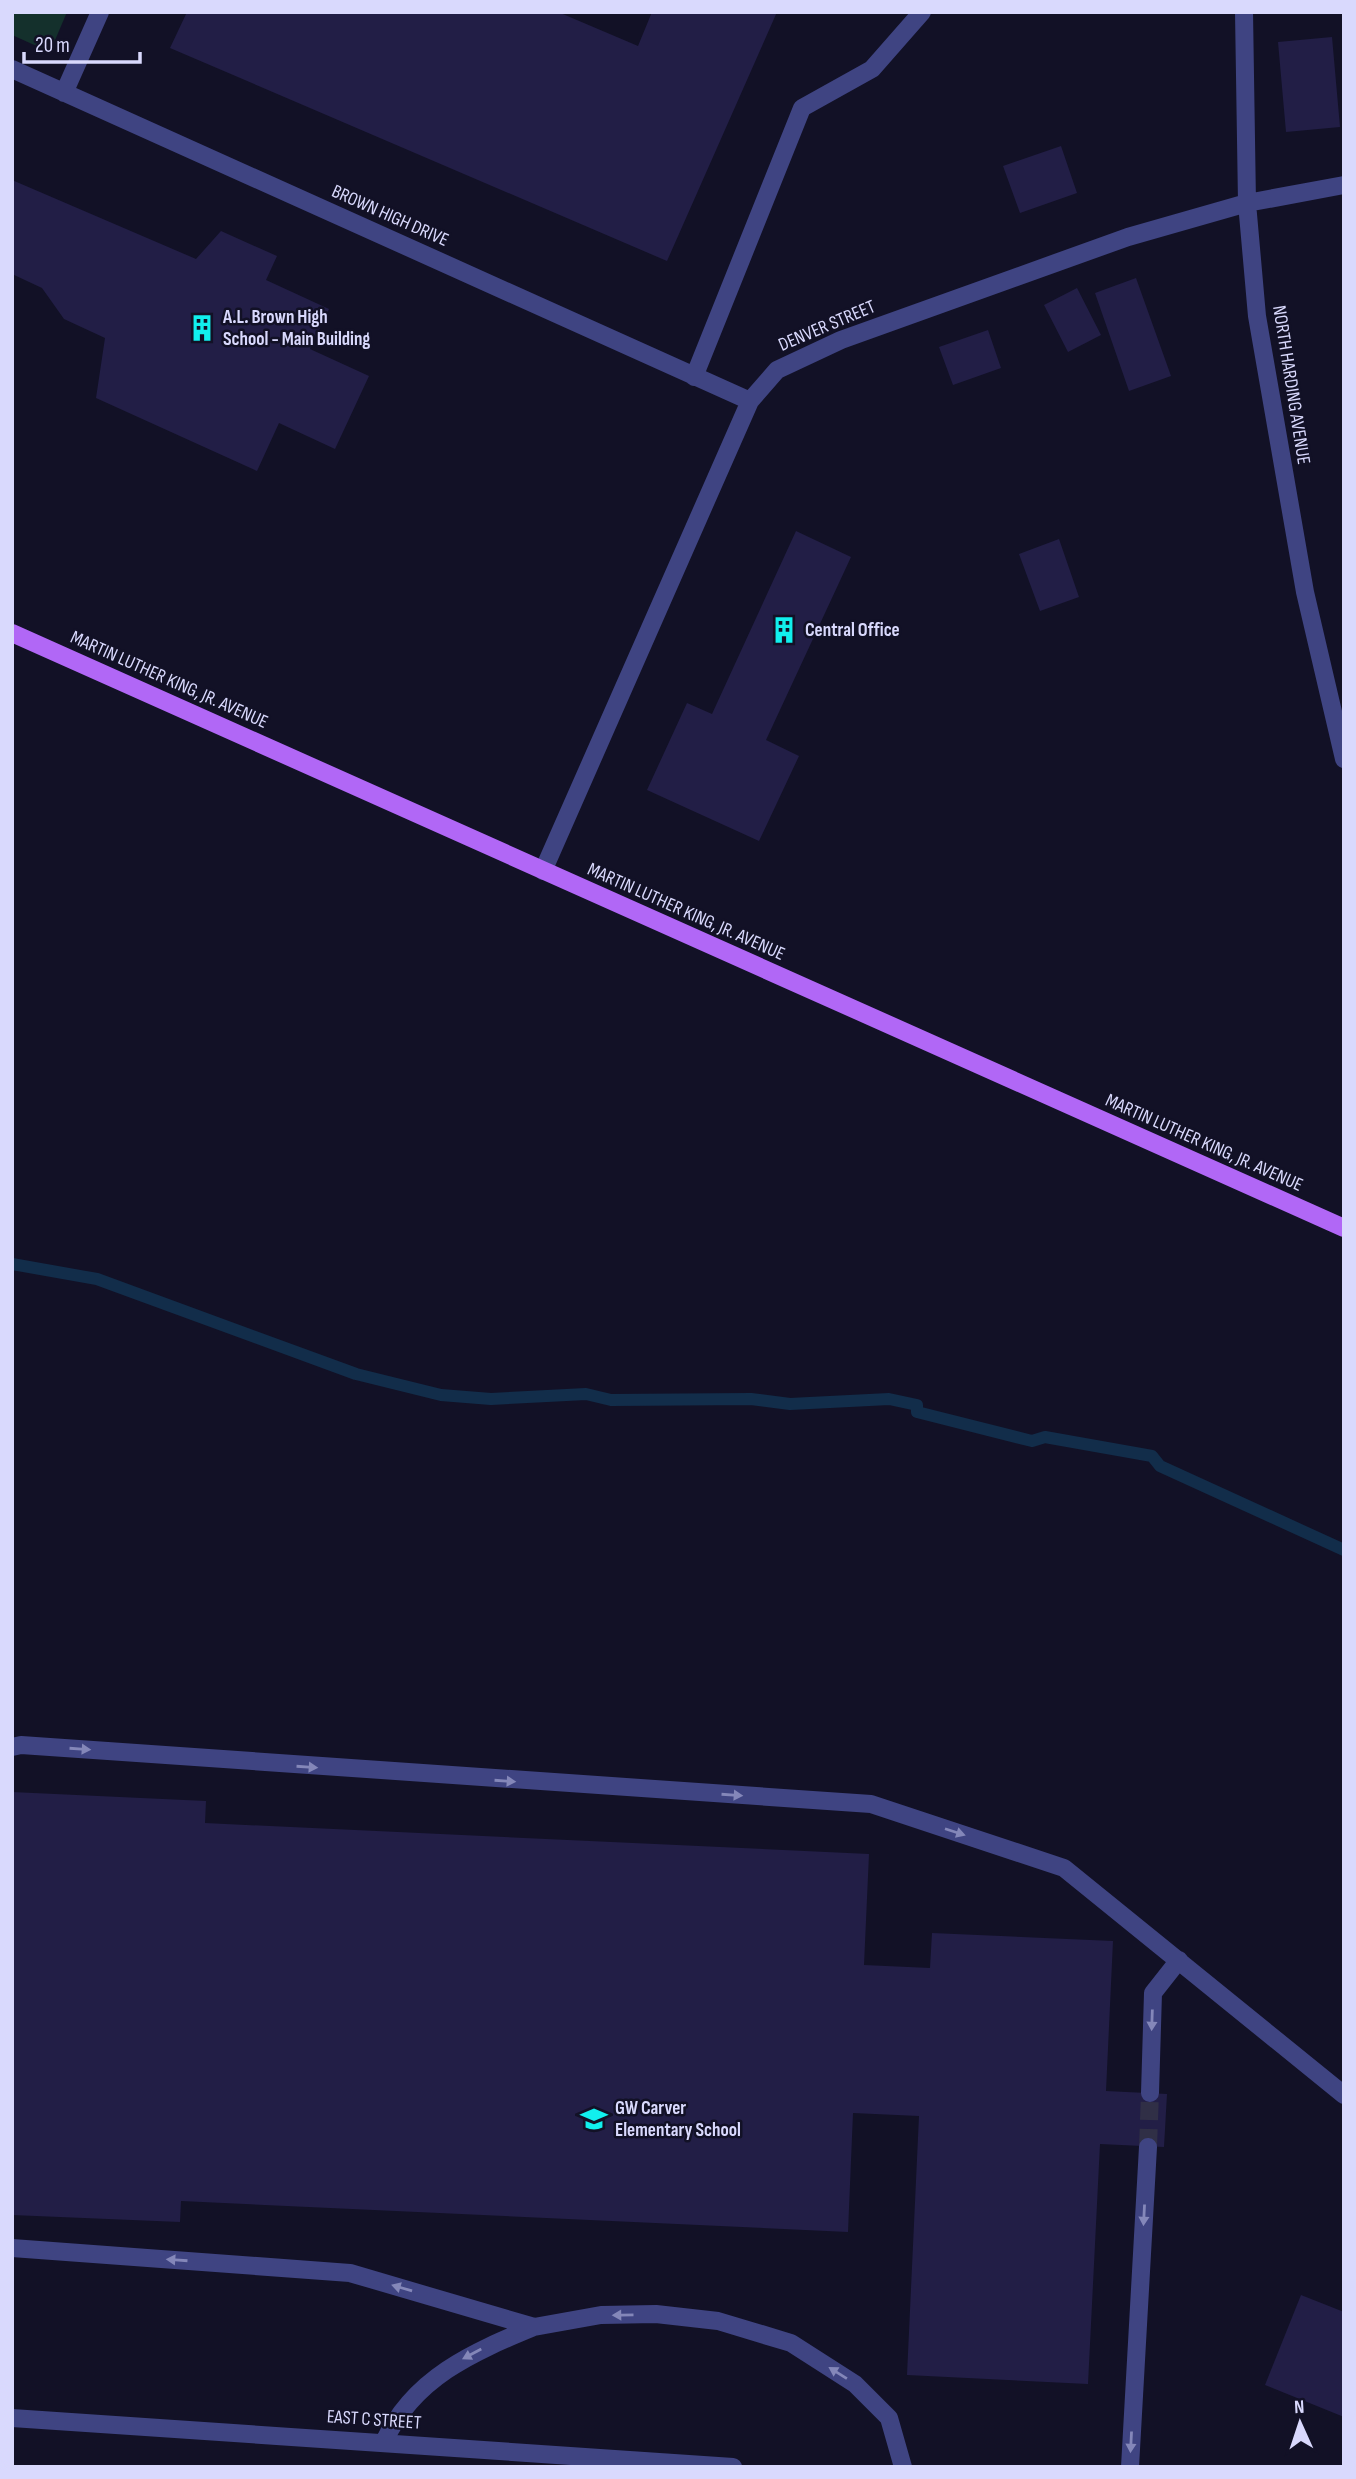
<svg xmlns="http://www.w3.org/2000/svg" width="1356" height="2479" viewBox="0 0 1356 2479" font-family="'Sofia Sans Condensed',sans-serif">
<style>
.green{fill:#14302c}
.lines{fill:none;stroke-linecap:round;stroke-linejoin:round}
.stream{stroke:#122d4a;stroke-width:12}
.building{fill:#221e46}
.minor-tunnel{stroke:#302f46;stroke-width:18;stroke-dasharray:18 9;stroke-linecap:butt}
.minor{stroke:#3f4482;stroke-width:18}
.major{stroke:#b167f6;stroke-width:18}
.oneway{fill:#8487b9}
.labels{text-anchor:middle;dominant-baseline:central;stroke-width:5;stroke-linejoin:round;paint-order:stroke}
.street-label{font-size:19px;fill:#d9d9fd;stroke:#121126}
.poi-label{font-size:19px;font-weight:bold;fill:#d9d9fd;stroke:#121126;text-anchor:start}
</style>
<rect width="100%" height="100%" fill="#121126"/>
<path class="green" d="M12 12H67L50 52 12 35Z"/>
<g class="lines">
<path class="stream" d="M12 1264 97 1279 356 1374 441 1395 491 1399 586 1394 611 1400 751 1399 790 1404 889 1399 917 1405V1412L1032 1441 1045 1437 1152 1456 1160 1466 1344 1550"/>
</g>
<path class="building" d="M187 12H558L638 46 652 12H777L667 261 170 48Z
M1332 37 1340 127 1286 132 1278 42Z
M1061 146 1077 193 1020 213 1003 166Z
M12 180 196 259 221 231 277 256 266 280 329 309 310 349 369 376 335 449 279 423 257 471 96 398 105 338 64 319 42 288 12 274Z
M1136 278 1171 376 1129 391 1095 293Z
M1077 288 1101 335 1068 352 1044 305Z
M988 330 1001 368 953 385 939 347Z
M796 531 851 557 766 740 799 756 759 841 647 790 687 703 712 714Z
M1059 539 1079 597 1040 611 1019 554Z
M12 1792 206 1801 205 1823 869 1854 864 1965 930 1968 932 1933 1113 1941 1106 2091 1167 2094 1164 2147 1100 2144 1088 2384 907 2375 919 2116 853 2113 848 2232 181 2201 180 2222 12 2215Z
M1301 2295 1344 2312V2417L1265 2385Z"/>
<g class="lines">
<path class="minor-tunnel" d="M1148 2147 1150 2093"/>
<path class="minor" d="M1244 12 1247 203 1257 316 1305 592 1344 759
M12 69 750 401
M64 93 100 12
M694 377 802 108 872 69 922 12
M543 871 750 401 777 370 841 340 1128 237 1247 203 1344 185
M12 1747 21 1745 871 1804 1064 1868 1344 2095
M1150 2093 1153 1993 1179 1960
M12 2248 350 2273 534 2327 601 2315 656 2314 718 2321 791 2343 855 2384 889 2418 903 2467
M12 2418 733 2467
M384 2442C413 2378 473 2352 534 2327
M1130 2467 1148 2147"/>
<path class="major" d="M12 633 1344 1228"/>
</g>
<defs><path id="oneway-solid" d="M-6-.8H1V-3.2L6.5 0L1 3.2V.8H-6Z" transform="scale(1.75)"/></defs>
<g class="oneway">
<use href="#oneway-solid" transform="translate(80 1749) rotate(4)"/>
<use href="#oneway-solid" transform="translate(307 1767) rotate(4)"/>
<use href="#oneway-solid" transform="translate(505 1781) rotate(4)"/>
<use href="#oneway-solid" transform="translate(732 1795) rotate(4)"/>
<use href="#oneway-solid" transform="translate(955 1832) rotate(18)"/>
<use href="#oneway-solid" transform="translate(1152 2020) rotate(92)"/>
<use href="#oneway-solid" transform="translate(1144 2215) rotate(93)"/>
<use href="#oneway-solid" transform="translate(177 2260) rotate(-176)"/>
<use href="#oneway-solid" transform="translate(402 2288) rotate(-164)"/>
<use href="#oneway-solid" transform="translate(623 2315) rotate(179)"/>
<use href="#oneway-solid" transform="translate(472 2354) rotate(152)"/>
<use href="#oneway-solid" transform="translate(838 2373) rotate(-148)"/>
<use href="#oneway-solid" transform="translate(1131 2442) rotate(93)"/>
</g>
<defs>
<symbol id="building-bare" viewBox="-9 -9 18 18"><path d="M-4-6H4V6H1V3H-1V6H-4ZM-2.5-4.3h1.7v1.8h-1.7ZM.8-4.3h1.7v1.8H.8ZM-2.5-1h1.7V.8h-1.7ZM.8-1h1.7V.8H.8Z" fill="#11f0ee" stroke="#121126" stroke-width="2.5" paint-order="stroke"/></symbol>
<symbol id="school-bare" viewBox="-9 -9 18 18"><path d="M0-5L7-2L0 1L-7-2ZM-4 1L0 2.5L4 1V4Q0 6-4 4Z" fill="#11f0ee" stroke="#121126" stroke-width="2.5" paint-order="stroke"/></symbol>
</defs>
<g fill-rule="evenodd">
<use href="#building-bare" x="183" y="309" width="38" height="38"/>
<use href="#building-bare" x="765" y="611" width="38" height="38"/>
<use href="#school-bare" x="575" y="2100" width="38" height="38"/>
</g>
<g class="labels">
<g class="street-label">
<text transform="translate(390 216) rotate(24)">BROWN HIGH DRIVE</text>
<text transform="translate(827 326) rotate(-23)">DENVER STREET</text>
<text transform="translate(1291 385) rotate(81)">NORTH HARDING AVENUE</text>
<text transform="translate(169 680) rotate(24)">MARTIN LUTHER KING, JR. AVENUE</text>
<text transform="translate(686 912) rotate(24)">MARTIN LUTHER KING, JR. AVENUE</text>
<text transform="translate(1204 1143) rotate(24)">MARTIN LUTHER KING, JR. AVENUE</text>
<text transform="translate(374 2420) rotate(4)">EAST C STREET</text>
</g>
<g class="poi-label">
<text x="223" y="317">A.L. Brown High<tspan x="223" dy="22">School - Main Building</tspan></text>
<text x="805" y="630">Central Office</text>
<text x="615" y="2108">GW Carver<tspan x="615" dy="22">Elementary School</tspan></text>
</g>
</g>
<rect width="1356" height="2479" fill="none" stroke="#d9d9fd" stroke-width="28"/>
<g transform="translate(1300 2423) rotate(357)" stroke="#121126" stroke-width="5" paint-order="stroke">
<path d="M0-5L12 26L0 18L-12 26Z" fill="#d9d9fd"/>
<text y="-10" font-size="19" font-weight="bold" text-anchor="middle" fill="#d9d9fd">N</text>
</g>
<path d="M24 52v10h116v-10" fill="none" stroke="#d9d9fd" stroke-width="3.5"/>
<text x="35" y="52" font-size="21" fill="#d9d9fd" stroke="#121126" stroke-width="5" paint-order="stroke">20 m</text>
</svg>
